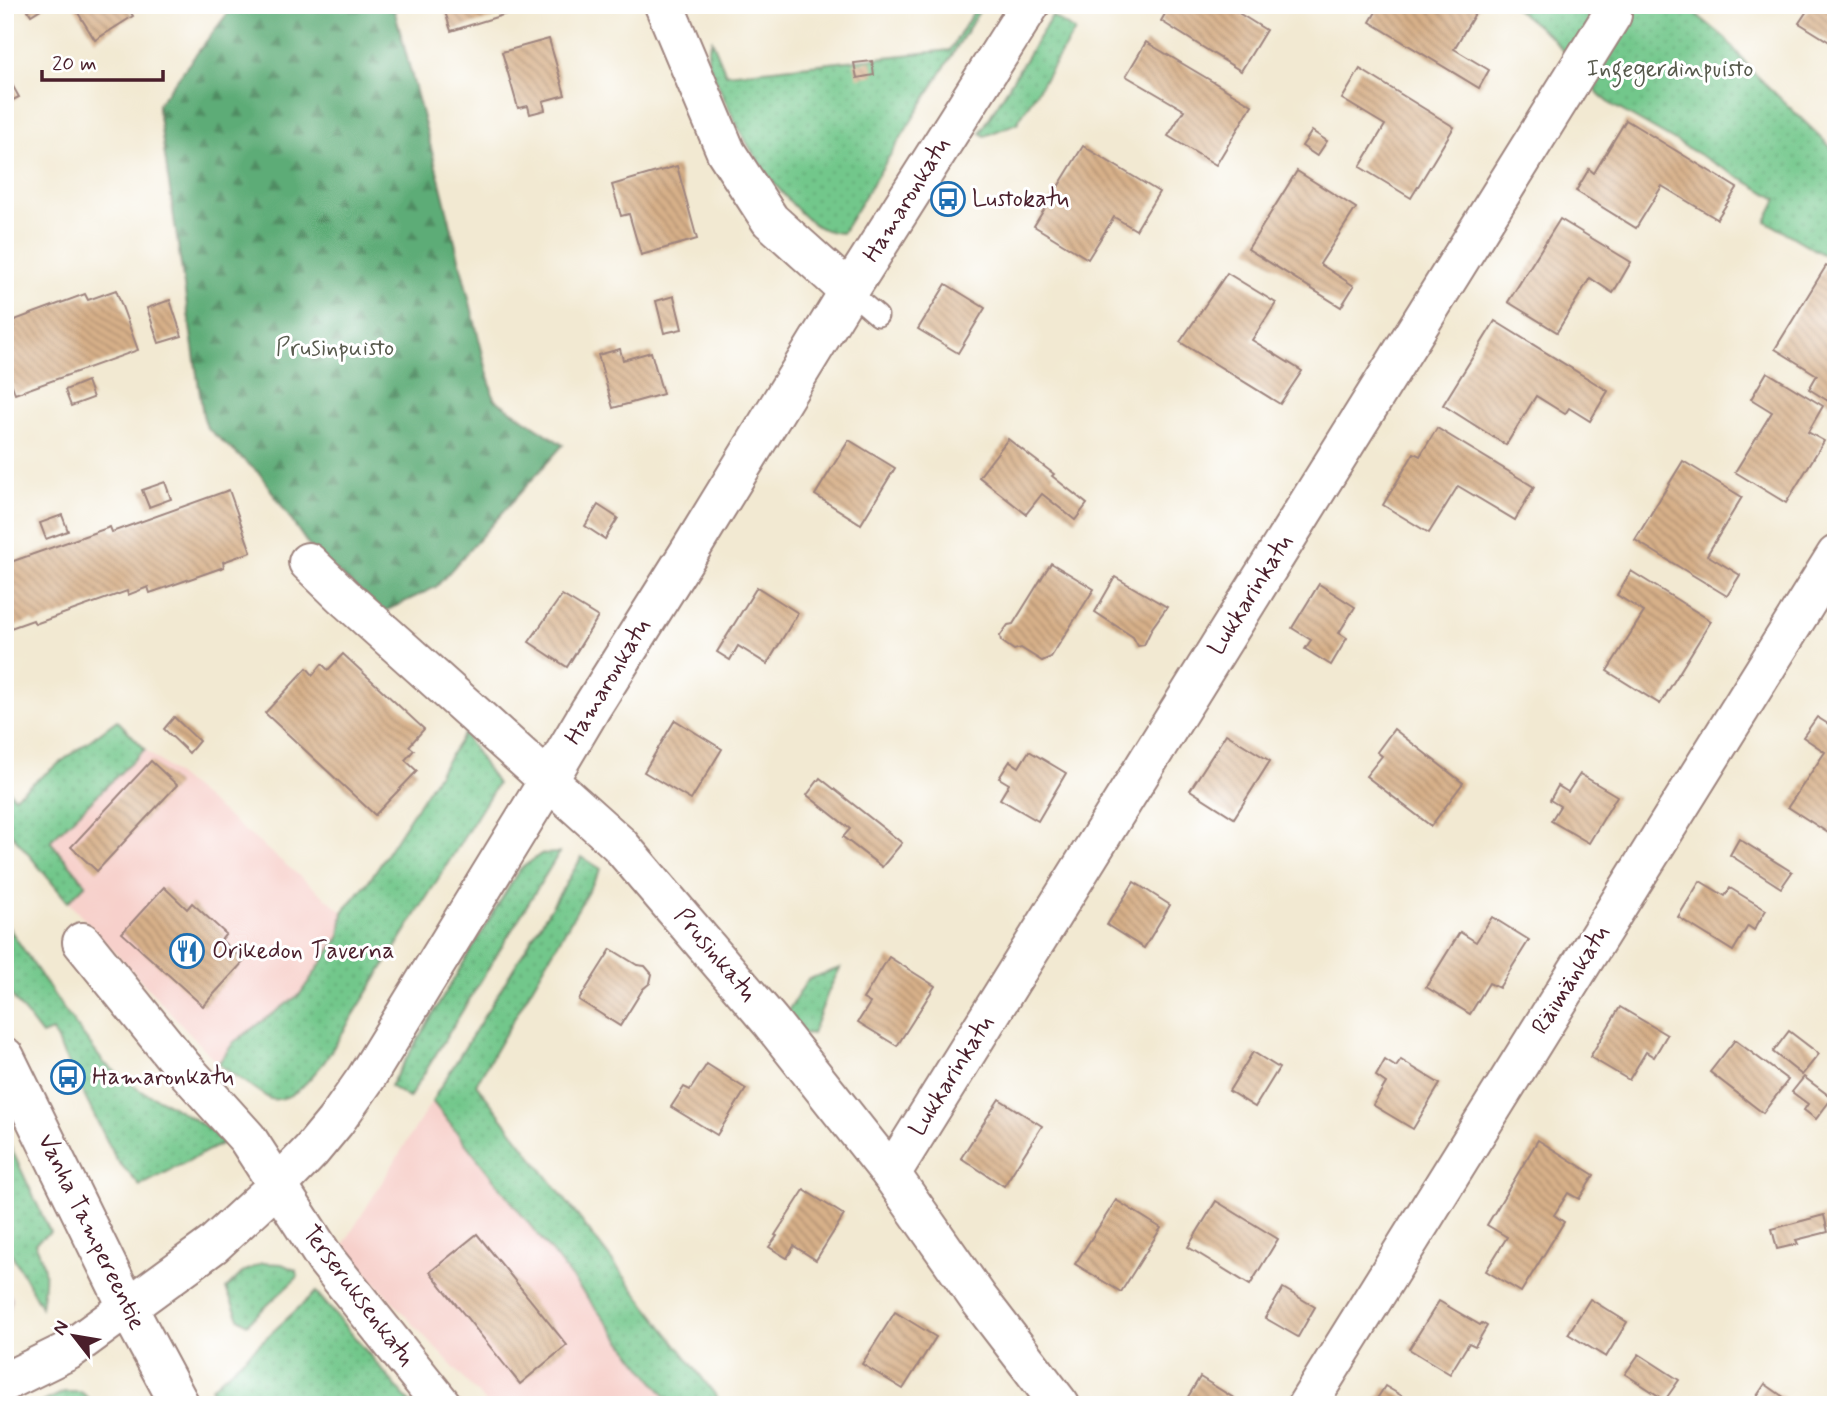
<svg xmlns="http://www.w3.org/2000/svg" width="1841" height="1410" font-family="Mynerve,sans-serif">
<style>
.built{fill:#f7d0cb}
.industrial{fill:url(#industrial-furrows)}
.grass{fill:url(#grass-dots);stroke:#5e735b;stroke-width:2}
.forest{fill:url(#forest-firs);stroke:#546651;stroke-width:2}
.building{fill:url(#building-back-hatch)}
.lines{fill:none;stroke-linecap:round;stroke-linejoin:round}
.service-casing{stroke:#9e847e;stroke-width:23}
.minor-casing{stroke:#9e847e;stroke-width:42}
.secondary-casing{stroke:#9e847e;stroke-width:42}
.service{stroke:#fff;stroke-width:19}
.minor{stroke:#fff;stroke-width:38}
.secondary{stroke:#fff;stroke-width:38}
.labels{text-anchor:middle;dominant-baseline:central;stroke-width:6;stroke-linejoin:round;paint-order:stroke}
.park-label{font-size:24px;fill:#585a4d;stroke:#fff}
.poi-label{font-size:24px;fill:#4a1f2b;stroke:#fff;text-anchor:start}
.street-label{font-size:24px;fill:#4a1f2b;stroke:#fff}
</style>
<defs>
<pattern id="industrial-furrows" width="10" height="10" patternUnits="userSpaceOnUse" patternTransform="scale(1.75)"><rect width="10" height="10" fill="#d2bec2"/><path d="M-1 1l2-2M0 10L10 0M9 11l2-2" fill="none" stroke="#b6a3a7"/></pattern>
<pattern id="grass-dots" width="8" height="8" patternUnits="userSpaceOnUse" patternTransform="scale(1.75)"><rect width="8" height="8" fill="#72c78b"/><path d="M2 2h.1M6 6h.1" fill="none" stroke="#64aa78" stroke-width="1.8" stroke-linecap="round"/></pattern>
<pattern id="forest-firs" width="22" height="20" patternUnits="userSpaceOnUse" patternTransform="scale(1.75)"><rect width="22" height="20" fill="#5dac77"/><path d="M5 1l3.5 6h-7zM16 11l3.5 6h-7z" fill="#4f8b62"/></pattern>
<pattern id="building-back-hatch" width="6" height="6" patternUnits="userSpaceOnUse" patternTransform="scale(1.75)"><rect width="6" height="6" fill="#d7b089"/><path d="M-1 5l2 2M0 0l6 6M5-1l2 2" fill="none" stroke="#b08f70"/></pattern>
</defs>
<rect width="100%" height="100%" fill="#fff"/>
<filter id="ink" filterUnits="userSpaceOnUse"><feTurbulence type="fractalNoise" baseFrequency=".0143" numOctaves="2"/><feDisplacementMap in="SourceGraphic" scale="14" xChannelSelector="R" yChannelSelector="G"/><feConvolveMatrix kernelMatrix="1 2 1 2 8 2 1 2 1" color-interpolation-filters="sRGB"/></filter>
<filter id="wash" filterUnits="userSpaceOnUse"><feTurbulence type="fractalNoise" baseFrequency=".00686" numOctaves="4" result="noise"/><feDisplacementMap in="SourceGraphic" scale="28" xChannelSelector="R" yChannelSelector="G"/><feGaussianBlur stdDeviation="1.57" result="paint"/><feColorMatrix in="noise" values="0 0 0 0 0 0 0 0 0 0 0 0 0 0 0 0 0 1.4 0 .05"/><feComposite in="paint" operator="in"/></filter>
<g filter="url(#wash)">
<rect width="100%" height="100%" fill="#f2e9d2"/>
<g class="built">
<path d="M145,749L343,912L340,936L300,994L234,1042L218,1064L68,902L85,884L50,841Z"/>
<path d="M432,1101L668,1399L672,1405H488L342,1247Z"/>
</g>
<path class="industrial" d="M5,1284L13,1298L8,1324L5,1325Z"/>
<g class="grass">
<path d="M978,5H983L842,233C815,232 802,215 785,196C748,154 730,113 708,61V50L712,40L726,74L950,50Z"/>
<path d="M1511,5H1685L1725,38L1753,72L1836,152V262L1766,221L1777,199L1612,105L1600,95L1551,37Z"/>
<path d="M1052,16L1075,31L1017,123L985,136L980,133Z"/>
<path d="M117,720L145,749L50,841L86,884L68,902L5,826V784L14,797Z"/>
<path d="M464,734L497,784L325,1061C311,1077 294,1103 270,1099L218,1064L234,1042L300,994L340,936L343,912L371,878Z"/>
<path d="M559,853L409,1098L390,1086L519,870L541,854Z"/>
<path d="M582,857L601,869L476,1084L723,1405H672L432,1101Z"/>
<path d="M5,922L62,1007L104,1063L141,1091L167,1103L208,1128L223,1143L140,1186L116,1159L52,1031L42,1035L5,987Z"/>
<path d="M840,968L829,990L812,1034L801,1033L786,1014L808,979Z"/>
<path d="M5,1135L50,1232L35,1243C48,1271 45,1277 41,1307L5,1242Z"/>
<path d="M262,1263L282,1264L297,1271L298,1277L247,1324L239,1318L226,1289L243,1272Z"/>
<path d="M316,1292L412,1405H220L211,1388Z"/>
<path d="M64,1392H81L98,1405H37Z"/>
</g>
<path class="forest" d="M234,5H393L439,178L494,399L563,445L436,587L383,612L309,546L260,474L207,428L203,415L158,109V104Z"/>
<g id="blocks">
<g class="building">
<path d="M25,5H47L31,15Z"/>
<path d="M73,5H126L133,16L95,40Z"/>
<path d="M443,5H515L516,11L451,31Z"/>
<path d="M1170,5H1234L1232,9L1266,30L1241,71L1161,21Z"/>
<path d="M1380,5H1480L1454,49L1489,70L1479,88L1370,22Z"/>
<path d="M1811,5H1836V46L1799,23Z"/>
<path d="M549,39L565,95L543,101L545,110L530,114L528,106L518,108L502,52Z"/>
<path d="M1146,42L1252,105L1216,165L1168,136L1184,110L1126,76Z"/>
<path d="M872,61L874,75L857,78L854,63Z"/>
<path d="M1360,69L1454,127L1411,198L1360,167L1385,125L1342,99Z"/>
<path d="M5,72L19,97L5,104Z"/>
<path d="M1626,120L1737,188L1717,219L1662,186L1636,228L1576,191L1589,169L1594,173Z"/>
<path d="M1312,131L1327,141L1317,156L1302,146Z"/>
<path d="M1083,146L1159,192L1136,230L1114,217L1088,259L1034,226Z"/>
<path d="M677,166L697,239L641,255L629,214L621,216L612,185Z"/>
<path d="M1297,171L1356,208L1320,264L1354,286L1341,307L1248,249Z"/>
<path d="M1560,219L1631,262L1613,293L1590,278L1557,332L1508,302Z"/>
<path d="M1826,266L1836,272V406L1809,389L1817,375L1775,349Z"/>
<path d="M1227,273L1276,303L1252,340L1302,371L1280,404L1180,342Z"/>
<path d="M946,284L985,308L958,353L918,329Z"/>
<path d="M116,290L138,350L15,394L11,382L5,384V330L14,326L12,321L85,294L88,300Z"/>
<path d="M674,296L682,329L664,333L656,301Z"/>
<path d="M170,300L182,336L159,343L147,308Z"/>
<path d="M1495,321L1608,391L1590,421L1569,408L1565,414L1536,396L1506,445L1443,405Z"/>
<path d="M620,349L623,360L651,352L663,394L613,408L598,355Z"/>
<path d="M1767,372L1823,406L1808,432L1824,441L1786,503L1735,472L1772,412L1751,399Z"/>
<path d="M87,381L93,398L71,406L65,390Z"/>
<path d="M1437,428L1534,487L1515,520L1458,486L1429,533L1383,505L1414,453L1420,456Z"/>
<path d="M1008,439L1054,474L1052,476L1087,504L1075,520L1042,494L1026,514L979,477Z"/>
<path d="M849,440L895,468L861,524L815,495Z"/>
<path d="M1683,461L1742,497L1707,555L1740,575L1727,596L1635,540Z"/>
<path d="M165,482L171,499L149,507L142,490Z"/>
<path d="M229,490L251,552L223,562L224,567L150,593L148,587L128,595L127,591L35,624L33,620L5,630V564L110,527L112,532Z"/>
<path d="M598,505L618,518L605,539L585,526Z"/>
<path d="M62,515L68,531L46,539L40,523Z"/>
<path d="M1051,563L1094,589L1051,657L1042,661L1021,648L1014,650L1001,641L1000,636L1008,625L1013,624Z"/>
<path d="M1631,571L1711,621L1660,704L1607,671L1644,612L1617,595Z"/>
<path d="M1115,577L1167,607L1152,628L1144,645L1138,646L1133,637L1095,612Z"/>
<path d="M1319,584L1355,607L1339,633L1347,638L1331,665L1305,649L1311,640L1292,628Z"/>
<path d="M757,587L798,613L767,664L738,646L730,660L717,652Z"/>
<path d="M562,595L598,617L567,667L529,642Z"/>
<path d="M343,654L424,729L409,746L414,750L405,760L417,771L375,815L265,713L307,668L313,675L322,664L328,670Z"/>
<path d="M1836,684V702L1828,697Z"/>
<path d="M174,717L199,741L189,753L164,729Z"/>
<path d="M1817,717L1836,729V838L1788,807L1825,752L1803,737Z"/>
<path d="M675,720L722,749L691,800L644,772Z"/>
<path d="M1394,729L1463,783L1431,826L1366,776L1382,756L1377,752Z"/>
<path d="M1226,734L1270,761L1234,818L1190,790Z"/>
<path d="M1029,751L1066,773L1038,821L1000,799L1009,784L999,778L1010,761L1019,767Z"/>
<path d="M151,761L177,785L97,871L71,847Z"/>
<path d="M1580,774L1617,796L1589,843L1551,821L1560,806L1550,800L1558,786L1568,792Z"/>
<path d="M820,778L902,843L882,867L843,837L850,829L807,795Z"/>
<path d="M1739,839L1792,872L1781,888L1730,855Z"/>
<path d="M1700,881L1725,896L1730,888L1766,910L1754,930L1748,926L1733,951L1678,917Z"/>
<path d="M1134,882L1170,905L1144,948L1107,925Z"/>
<path d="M164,887L187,909L192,903L226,934L221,940L244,961L203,1006L122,933Z"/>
<path d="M1492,917L1529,940L1499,988L1489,983L1470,1014L1426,987L1460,932L1476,942Z"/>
<path d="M611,949L637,965L645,966L652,974L650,983L643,989L620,1026L579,1000Z"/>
<path d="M889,957L935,986L897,1046L858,1022L870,1003L863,999Z"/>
<path d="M1620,1007L1667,1035L1654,1057L1646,1052L1629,1080L1590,1057Z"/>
<path d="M1789,1031L1819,1054L1802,1075L1773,1052Z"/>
<path d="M1735,1040L1788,1080L1763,1113L1710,1072Z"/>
<path d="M1253,1052L1279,1068L1255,1107L1229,1091Z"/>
<path d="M1385,1060L1396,1067L1401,1060L1440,1084L1413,1129L1373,1105L1386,1083L1376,1076Z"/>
<path d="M707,1064L746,1089L717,1135L671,1107L684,1087L690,1090Z"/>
<path d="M1804,1077L1832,1098L1816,1119L1804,1110L1808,1104L1792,1092Z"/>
<path d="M999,1099L1042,1126L1004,1186L961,1158Z"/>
<path d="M1538,1140L1594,1175L1579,1199L1568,1193L1554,1215L1564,1222L1521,1292L1486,1271L1507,1237L1487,1225Z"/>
<path d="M804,1190L844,1215L816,1260L794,1246L787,1258L769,1247L777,1236L775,1235Z"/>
<path d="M1116,1200L1161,1228L1121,1292L1075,1264Z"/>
<path d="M1216,1201L1278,1239L1250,1285L1188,1247Z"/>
<path d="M1824,1215L1828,1232L1796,1240L1798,1244L1777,1249L1772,1229Z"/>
<path d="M477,1234L567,1345L520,1384L430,1272Z"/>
<path d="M1283,1288L1315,1307L1298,1337L1265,1318Z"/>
<path d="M1590,1299L1627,1322L1606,1357L1568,1334Z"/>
<path d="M1439,1301L1480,1325L1482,1323L1487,1326L1475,1346L1469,1343L1450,1374L1409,1349Z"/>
<path d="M895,1312L936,1337L903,1389L862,1364Z"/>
<path d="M1639,1354L1679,1380L1665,1400L1625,1374Z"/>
<path d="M1200,1377L1240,1402L1239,1405H1183Z"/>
<path d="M1765,1384L1795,1405H1751Z"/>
<path d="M1385,1386L1417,1405H1373Z"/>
</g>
</g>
</g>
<g filter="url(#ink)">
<use href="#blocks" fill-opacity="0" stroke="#9e847e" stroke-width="2"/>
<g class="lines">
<g class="service-casing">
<path id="service" d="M849,291L878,316"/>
</g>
<g class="minor-casing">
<g id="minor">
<path d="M664,5L726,152L770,220L849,291"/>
<path d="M308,562L343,596L619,844L770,1021L891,1174L978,1298L1060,1405"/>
<path d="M82,942L182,1066L247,1138L326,1260L442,1405"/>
<path d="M891,1174L1612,15"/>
<path d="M5,1382L68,1351L213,1245L278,1185L311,1151L335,1122L366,1078L548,781L590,710L691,549L849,291L1030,5"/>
<path d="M1307,1405L1836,555"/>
</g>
</g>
<g class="secondary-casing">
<path id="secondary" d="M5,1057L128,1308L180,1405"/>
</g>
<use href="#service" class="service"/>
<use href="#minor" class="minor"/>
<use href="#secondary" class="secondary"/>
</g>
</g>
<defs>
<g id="bus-ring" transform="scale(1.75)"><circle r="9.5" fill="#fff" stroke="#1f6fb2" stroke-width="1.5"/><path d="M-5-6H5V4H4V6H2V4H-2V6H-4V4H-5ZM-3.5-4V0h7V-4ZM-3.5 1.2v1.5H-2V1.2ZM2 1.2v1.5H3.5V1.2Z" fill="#1f6fb2"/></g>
<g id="restaurant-ring" transform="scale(1.75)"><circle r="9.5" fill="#fff" stroke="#1f6fb2" stroke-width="1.5"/><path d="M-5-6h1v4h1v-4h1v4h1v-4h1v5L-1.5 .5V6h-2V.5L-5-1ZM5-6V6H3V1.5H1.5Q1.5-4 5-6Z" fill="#1f6fb2"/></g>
</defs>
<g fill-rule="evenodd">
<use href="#bus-ring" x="948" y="199"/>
<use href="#restaurant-ring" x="187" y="951"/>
<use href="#bus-ring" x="68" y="1077"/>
</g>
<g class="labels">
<g class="park-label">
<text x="1670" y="69">Ingegerdinpuisto</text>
<text x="335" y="348">Prusinpuisto</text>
</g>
<g class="poi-label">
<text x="972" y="199">Lustokatu</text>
<text x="212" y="951">Orikedon Taverna</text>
<text x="92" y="1077">Hamaronkatu</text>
</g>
<g class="street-label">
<text transform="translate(907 200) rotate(-58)">Hamaronkatu</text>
<text transform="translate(1251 595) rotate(-58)">Lukkarinkatu</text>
<text transform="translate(608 682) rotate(-59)">Hamaronkatu</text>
<text transform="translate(715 955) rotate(50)">Prusinkatu</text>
<text transform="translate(1571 980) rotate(-58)">Räimänkatu</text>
<text transform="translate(952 1076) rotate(-58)">Lukkarinkatu</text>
<text transform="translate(91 1232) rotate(64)">Vanha Tampereentie</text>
<text transform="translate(358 1296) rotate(53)">Terseruksenkatu</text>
</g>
</g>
<rect width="1841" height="1410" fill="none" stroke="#fff" stroke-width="28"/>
<g transform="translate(74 1336) rotate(301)" stroke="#ffffff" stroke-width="5" paint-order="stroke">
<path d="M0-5L12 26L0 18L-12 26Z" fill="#4a1f2b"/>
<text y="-10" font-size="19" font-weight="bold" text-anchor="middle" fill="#4a1f2b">N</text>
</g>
<path d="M42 70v10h121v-10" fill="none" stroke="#4a1f2b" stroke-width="3.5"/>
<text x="52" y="70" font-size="21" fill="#4a1f2b" stroke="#ffffff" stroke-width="5" paint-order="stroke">20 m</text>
</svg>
